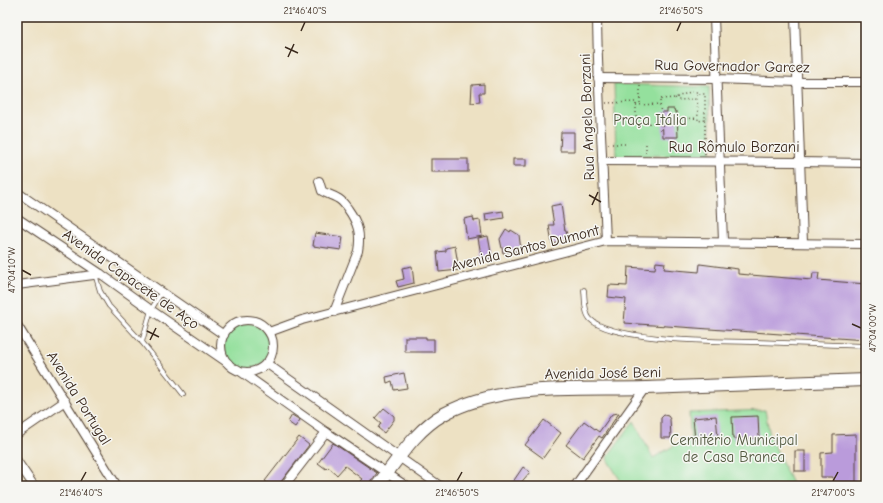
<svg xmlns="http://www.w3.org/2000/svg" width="883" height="503" font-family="'Comic Neue',sans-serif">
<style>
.green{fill:#94e09d;stroke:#68855e}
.building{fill:#ba9bdb}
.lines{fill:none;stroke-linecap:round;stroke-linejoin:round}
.service-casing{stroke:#564537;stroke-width:5.5}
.minor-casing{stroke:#564537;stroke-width:10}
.secondary-casing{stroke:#564537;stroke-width:14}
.path{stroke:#564537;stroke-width:1.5;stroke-dasharray:1 3;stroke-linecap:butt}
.service{stroke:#fff;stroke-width:4}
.minor{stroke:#fff;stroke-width:8}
.secondary{stroke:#fff;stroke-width:12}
.ticks{fill:none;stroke:#3b2a1e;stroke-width:1.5}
.labels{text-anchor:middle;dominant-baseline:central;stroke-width:3;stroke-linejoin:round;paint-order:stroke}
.street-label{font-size:15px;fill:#3b2a1e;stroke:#f6f6f2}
.park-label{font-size:15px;fill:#51583e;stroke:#f6f6f2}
.neatline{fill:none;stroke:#3b2a1e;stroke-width:1.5}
.ticks-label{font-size:10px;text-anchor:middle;fill:#3b2a1e}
</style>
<rect width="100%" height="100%" fill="#f6f6f2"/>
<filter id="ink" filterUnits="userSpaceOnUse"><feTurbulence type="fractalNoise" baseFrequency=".025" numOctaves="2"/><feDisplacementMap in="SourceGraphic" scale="8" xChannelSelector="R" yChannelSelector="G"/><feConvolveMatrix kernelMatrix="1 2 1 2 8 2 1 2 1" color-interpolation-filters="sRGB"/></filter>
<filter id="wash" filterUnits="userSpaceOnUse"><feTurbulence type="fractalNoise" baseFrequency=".012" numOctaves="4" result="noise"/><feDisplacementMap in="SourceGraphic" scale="16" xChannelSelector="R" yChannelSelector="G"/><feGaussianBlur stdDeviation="0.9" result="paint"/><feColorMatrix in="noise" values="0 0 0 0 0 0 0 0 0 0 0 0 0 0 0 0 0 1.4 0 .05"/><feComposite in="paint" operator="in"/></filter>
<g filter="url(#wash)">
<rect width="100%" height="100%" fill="#ede1c3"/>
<g class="green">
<path d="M614,84L709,87L711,155L616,156Z"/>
<circle cx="247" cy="346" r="23"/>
<path d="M765,410L770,436L793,486H624L608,461L607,457L634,421L653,458L680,442L691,441L689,413Z"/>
</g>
<g id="blocks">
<g class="building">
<path d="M484,84V93H479L480,102L471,103L472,85Z"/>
<path d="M667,109H674L675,112H677L678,137H663L662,112H667Z"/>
<path d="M561,132H574V151H560Z"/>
<rect x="431" y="159" width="37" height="13"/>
<rect x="513" y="159" width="13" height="7"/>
<path d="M561,204L565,231H566L568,241L552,244L549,225H554L551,206Z"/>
<path d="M503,211L504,218L486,221L485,214Z"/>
<path d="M473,217L474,221L480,220L482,236L467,239L464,219Z"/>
<path d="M506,229L510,232L511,230L519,235L521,250L503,253L500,239Z"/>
<path d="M315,233L343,237L341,250L313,246Z"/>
<path d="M488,236L492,258L482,260L478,238Z"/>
<path d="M455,246L459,270L439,272L437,252L446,251V248Z"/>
<path d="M656,262L665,263L664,269L699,272L700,264L738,269V274L812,280L813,273H819L818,280L866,284V340L624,323L626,299L608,297L609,285L627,286L628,267L655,269Z"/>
<path d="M412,266L414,283L398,287L396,281L404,279L402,268Z"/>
<path d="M405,337H426V339H434V352H405Z"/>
<path d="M404,373L407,388L394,390L392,381L387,383L386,377Z"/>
<path d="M384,408L394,416V420L384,433L378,428L381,423L375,418Z"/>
<path d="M619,413L602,438L599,436L583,458L566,445L584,421L599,432L612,414Z"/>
<path d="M292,415L300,420L295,427L288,422Z"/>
<path d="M664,415L668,416L670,419L671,438H661V418Z"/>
<path d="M716,416L718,438L695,440L693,418Z"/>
<path d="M758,416L759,438L733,439L732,417Z"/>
<path d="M544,420L561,433L543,458L525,445Z"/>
<path d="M856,434V482H833V477H821V453L833,452V435Z"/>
<path d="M299,437L309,445L280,483L279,486H272L265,481Z"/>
<path d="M333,443L377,473L371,481L370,486H366L360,481L362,479L345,466L337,475L328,467L326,469L318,463Z"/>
<rect x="795" y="451" width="10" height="20"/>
<path d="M523,467L530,472L518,486H510Z"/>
</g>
</g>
</g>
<g filter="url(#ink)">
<use href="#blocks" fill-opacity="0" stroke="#564537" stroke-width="1"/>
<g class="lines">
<g class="service-casing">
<g id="service">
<path d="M95,274L100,291L109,306L142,342L183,394"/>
<path d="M584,290C585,299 584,312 590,319C612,342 723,341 757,342C793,343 830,345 866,346"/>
<path d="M142,342L151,310L161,293"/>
</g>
</g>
<g class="minor-casing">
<g id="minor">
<path d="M597,17C598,92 603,166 606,241"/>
<path d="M714,17L723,241"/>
<path d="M795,17L803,243"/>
<path d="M598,78L717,79L797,82H866"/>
<path d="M602,161L799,162L866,163"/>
<path d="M319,181L322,191C327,194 332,195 337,198C342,200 345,205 348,209C358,223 361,234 358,251L334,312"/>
<path d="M17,192L224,335"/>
<path d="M17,218L101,274L151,310L228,363"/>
<path d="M17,285L101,274"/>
<circle cx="247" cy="346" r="26"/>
<path d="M17,325L117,486"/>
<path d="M269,332L302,320L606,241L866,244"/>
<path d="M266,363L440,486"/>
<path d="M237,369L326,432L406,486"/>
<path d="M17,434L65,401"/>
<path d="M17,461L34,486"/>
<path d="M284,486L326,432"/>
<path d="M575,486L645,388"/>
</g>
</g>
<g class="secondary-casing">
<path id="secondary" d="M377,486C397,461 415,430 444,414C503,382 581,390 646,388C719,386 793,382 866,380"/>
</g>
<g class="path">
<path d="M640,86V105"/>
<path d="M675,98L678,100L697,99"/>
<path d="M606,103L636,102V121"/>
<path d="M636,105L660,104"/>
<path d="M678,119L698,118"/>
<path d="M649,123H660"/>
<path d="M661,130L660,99L675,98L690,92H697L698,121L705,120V94H697"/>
<path d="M608,144H628"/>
<path d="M646,144V155"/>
<path d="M705,154V120"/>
</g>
<use href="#service" class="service"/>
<use href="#minor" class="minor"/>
<use href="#secondary" class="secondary"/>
</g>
</g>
<path class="ticks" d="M301,31L305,22M677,31L681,22M285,47L298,53M288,57L294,44M589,195L601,202M592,205L598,192M22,270L31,275M852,324L861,328M147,331L159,337M150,340L156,328M81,481L86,472M457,481L462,472M833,481L838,472"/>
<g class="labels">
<g class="street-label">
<text transform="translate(732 66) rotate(1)">Rua Governador Garcez</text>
<text transform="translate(587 117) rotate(-92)">Rua Angelo Borzani</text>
<text x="734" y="147">Rua Rômulo Borzani</text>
<text transform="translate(525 248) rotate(-14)">Avenida Santos Dumont</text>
<text transform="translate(131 279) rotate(35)">Avenida Capacete de Aço</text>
<text transform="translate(603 373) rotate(-1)">Avenida José Beni</text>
<text transform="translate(79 398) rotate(58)">Avenida Portugal</text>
</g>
<g class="park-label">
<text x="650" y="120">Praça Itália</text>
<text x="734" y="440">Cemitério Municipal<tspan x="734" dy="17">de Casa Branca</tspan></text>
</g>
</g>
<rect width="883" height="503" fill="none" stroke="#f6f6f2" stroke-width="44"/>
<rect x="22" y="22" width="839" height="459" class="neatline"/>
<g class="ticks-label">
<text x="305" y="14">21°46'40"S</text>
<text x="681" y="14">21°46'50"S</text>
<text transform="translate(11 270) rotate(-90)" y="4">47°04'10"W</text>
<text transform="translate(872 328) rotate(-90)" y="4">47°04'00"W</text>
<text x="81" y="496">21°46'40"S</text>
<text x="457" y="496">21°46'50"S</text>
<text x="833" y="496">21°47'00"S</text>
</g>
</svg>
